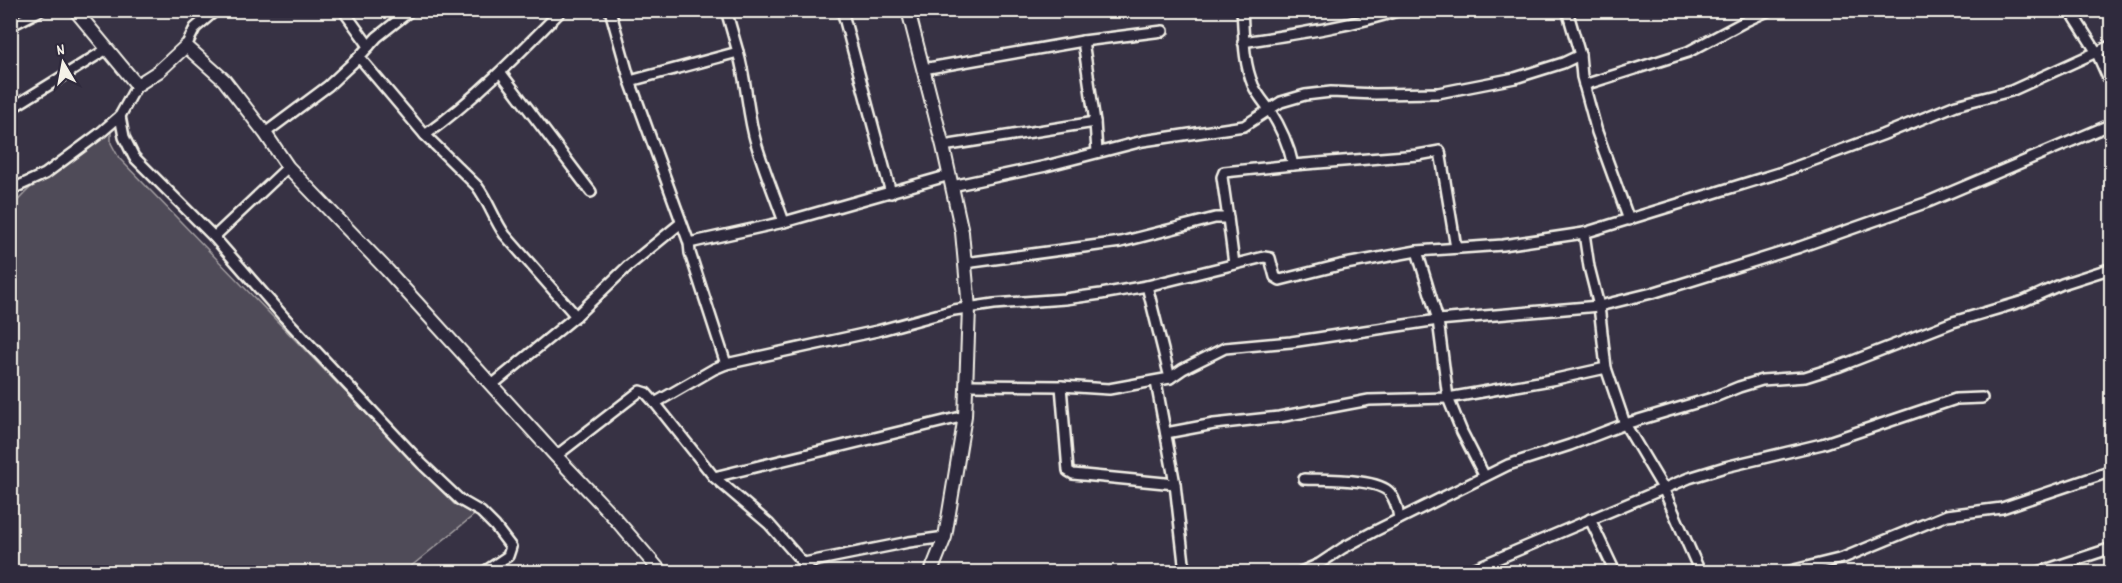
<svg xmlns="http://www.w3.org/2000/svg" width="2122" height="583" font-family="Dekko,sans-serif">
<style>
.green{fill:#504b59;stroke:#a29ea0;stroke-width:1.5}
.lines{fill:none;stroke-linecap:round;stroke-linejoin:round}
.street-casing{stroke:#f4f1e8;stroke-width:14}
.secondary-casing{stroke:#f4f1e8;stroke-width:16}
.street{stroke:#2f2a3d;stroke-width:9}
.secondary{stroke:#2f2a3d;stroke-width:12}
</style>
<rect width="100%" height="100%" fill="#373244"/>
<filter id="ink" filterUnits="userSpaceOnUse"><feTurbulence type="fractalNoise" baseFrequency=".0167" numOctaves="2"/><feDisplacementMap in="SourceGraphic" scale="12" xChannelSelector="R" yChannelSelector="G"/><feConvolveMatrix kernelMatrix="1 2 1 2 8 2 1 2 1" color-interpolation-filters="sRGB"/></filter>
<g filter="url(#ink)">
<path class="green" d="M111,126V143L119,158L454,504L474,515L404,572H11L10,210C36,176 77,152 111,126Z"/>
<g class="lines">
<g class="street-casing">
<g id="street">
<path d="M343,10L369,46"/>
<path d="M610,10L630,81L689,243L690,253L726,364"/>
<path d="M842,10L891,193"/>
<path d="M1242,10C1244,36 1243,61 1253,85C1257,94 1263,101 1269,109C1280,126 1289,146 1293,165L1418,155L1440,151L1456,248"/>
<path d="M1567,10L1580,55L1582,77L1597,132L1629,220"/>
<path d="M2070,10L2096,51L2112,87"/>
<path d="M10,26L41,10"/>
<path d="M1083,41L1163,31"/>
<path d="M1243,42C1295,34 1349,27 1400,10"/>
<path d="M186,46L195,28L216,10"/>
<path d="M738,52C747,82 747,113 756,143C764,170 775,196 784,222"/>
<path d="M359,57L425,135C475,99 518,55 562,10"/>
<path d="M923,69L1083,41L1095,122L943,146"/>
<path d="M501,73L591,192"/>
<path d="M630,81L738,52L726,10"/>
<path d="M1584,85L1688,52L1746,21L1770,10"/>
<path d="M10,109L107,49"/>
<path d="M120,116L124,137L134,157L214,237L284,317L422,464L460,500L481,512L495,526L511,547L508,556L484,572"/>
<path d="M1095,122L1097,152"/>
<path d="M265,133L328,86L359,57L377,37L411,10"/>
<path d="M425,135L477,186C489,202 494,220 505,235L576,316"/>
<path d="M952,186L1046,166L1143,141L1244,126L1281,102L1305,95L1331,92L1375,94L1438,93L1515,78L1563,63L1580,55"/>
<path d="M10,190L45,174L99,134L120,116L137,85"/>
<path d="M10,215V221"/>
<path d="M1228,218L1234,264"/>
<path d="M1584,233L1589,267L1599,306L1606,368L1625,424L1663,488L1700,572"/>
<path d="M214,237L288,167"/>
<path d="M689,243L784,222L950,175"/>
<path d="M1417,251L1438,320L1448,398L1462,432L1484,475"/>
<path d="M965,263L1121,242L1215,218H1228L1222,177L1224,172L1293,165"/>
<path d="M1170,378L1183,369L1225,348L1291,342L1438,320L1599,306L1652,293L1800,247L1928,202L2112,124"/>
<path d="M1156,382L1175,484L1185,572"/>
<path d="M492,385L576,316L627,267L681,223"/>
<path d="M968,385L1061,386L1109,389L1170,378L1147,286"/>
<path d="M1061,386L1068,471L1073,474L1175,484"/>
<path d="M655,403L714,477L965,416"/>
<path d="M1166,433L1214,424L1279,417L1369,400L1448,398L1556,379L1606,368"/>
<path d="M556,456L640,391L646,393L655,403L714,369L726,364L877,331L954,310L994,304L1065,299L1101,294L1147,286L1264,257L1270,258L1275,277L1280,280L1340,265L1417,251L1503,245L1584,233L1779,173L1882,135L1956,105L2011,91L2112,45"/>
<path d="M714,477L769,524L811,572"/>
<path d="M1304,479C1324,480 1378,478 1390,493C1396,501 1398,510 1399,519"/>
<path d="M1590,519L1615,572"/>
<path d="M804,563L909,542L945,537"/>
<path d="M1301,572L1319,564L1343,548L1373,532L1508,465L1570,445L1625,424L1712,398L1739,387L1762,380L1805,377L1840,366L1953,322L2024,301L2062,284L2112,268"/>
<path d="M1466,572L1689,478L1725,467L1822,444L1956,399L1982,398"/>
<path d="M1786,572L1843,558L1947,515L2002,508L2112,471"/>
<path d="M2039,572L2112,548"/>
</g>
</g>
<g class="secondary-casing">
<g id="secondary">
<path d="M75,10L137,85L159,71L186,46L224,80L265,133L288,167L387,270L556,456L612,515L661,572"/>
<path d="M908,10L943,146L962,232L969,308L965,416L945,537L931,572"/>
</g>
</g>
<use href="#street" class="street"/>
<use href="#secondary" class="secondary"/>
</g>
</g>
<rect width="2122" height="583" fill="none" stroke="#2f2a3d" stroke-width="36"/>
<rect x="18" y="18" width="2086" height="547" fill="none" stroke="#f4f1e8" stroke-width="2" filter="url(#ink)"/>
<g transform="translate(63 63) rotate(350)" stroke="#2f2a3d" stroke-width="4.5" paint-order="stroke">
<path d="M0-4.5L10 22L0 15L-10 22Z" fill="#f4f1e8"/>
<text y="-9" font-size="16" font-weight="bold" text-anchor="middle" fill="#f4f1e8">N</text>
</g>
</svg>
